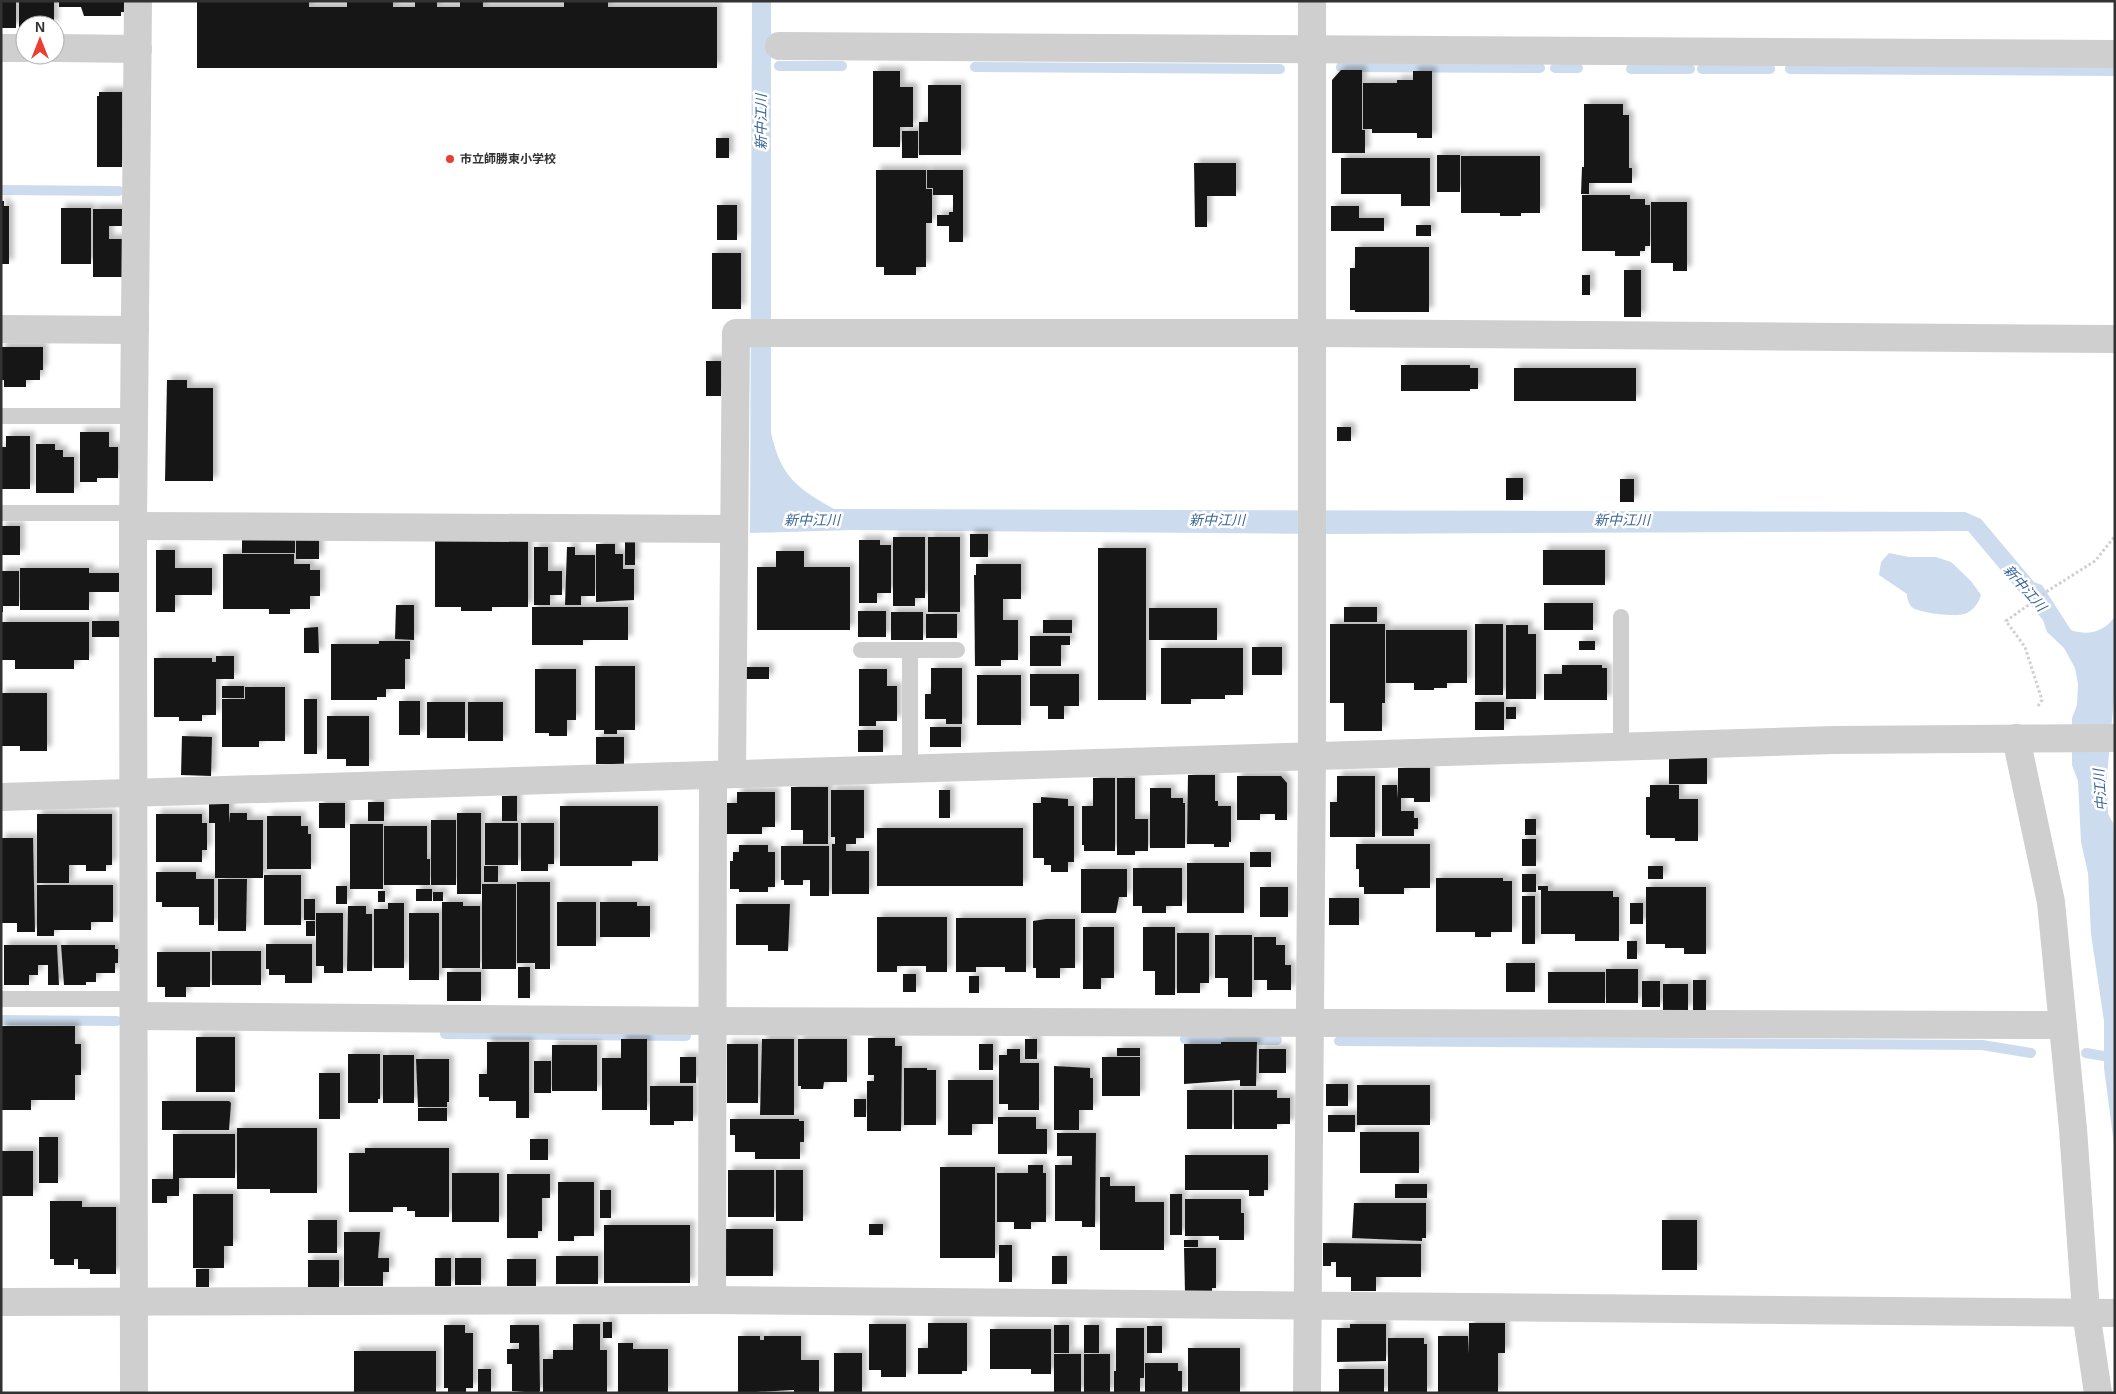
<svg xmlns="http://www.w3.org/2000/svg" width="2116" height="1394" font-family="Arial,'Noto Sans JP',sans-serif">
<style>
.water{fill:#ccdcee}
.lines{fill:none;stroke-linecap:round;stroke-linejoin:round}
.stream{stroke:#ccdcee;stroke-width:10}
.building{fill:#191919;filter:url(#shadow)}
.path{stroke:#cfcfcf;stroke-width:3;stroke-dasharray:2.5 2.5;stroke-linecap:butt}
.lane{stroke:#cfcfcf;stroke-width:16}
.street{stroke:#cfcfcf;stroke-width:28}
.poi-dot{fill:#eb3e31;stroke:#fff;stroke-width:2}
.labels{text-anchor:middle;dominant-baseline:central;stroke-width:5;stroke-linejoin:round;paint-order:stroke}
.poi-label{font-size:12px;font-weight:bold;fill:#323232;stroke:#fff;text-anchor:start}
.water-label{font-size:14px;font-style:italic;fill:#3b6698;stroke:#fff}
</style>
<defs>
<filter id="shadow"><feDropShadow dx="4.5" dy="-4.5" stdDeviation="2.5" flood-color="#0004"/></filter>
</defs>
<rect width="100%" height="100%" fill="#fff"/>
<g class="water">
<path d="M752,1H771V433C781,477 797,488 834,509L1965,512L1981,519L2034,582L2042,585L2071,630C2088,636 2105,632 2115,616V687L2107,776L2108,814L2113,823L2115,862V1152L2104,1068V1021L2091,934L2088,873L2081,842L2078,781L2072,765V718L2077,705L2078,684L2075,668L2064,648L2047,632L2043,620L1968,531L1329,534L852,530L750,533Z"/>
<path d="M1889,553L1909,557H1936L1951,562L1971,581L1981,595C1979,603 1972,612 1964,614C1954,617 1922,613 1913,608C1909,605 1907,599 1907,594L1879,575L1881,562Z"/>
</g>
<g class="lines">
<g class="stream">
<path d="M779,66H842"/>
<path d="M975,67L1280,69"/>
<path d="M1341,67L1540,68"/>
<path d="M1555,68H1578"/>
<path d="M1631,69H1690"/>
<path d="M1702,69H1770"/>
<path d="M1790,69L2115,71"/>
<path d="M1,190L119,191"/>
<path d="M1,1020L117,1021"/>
<path d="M445,1034L686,1036"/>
<path d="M1185,1039L1277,1040"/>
<path d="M1339,1041L1982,1045L2031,1053"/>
<path d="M2086,1053L2115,1058"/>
</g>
</g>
<g class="building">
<rect x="1" y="1" width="15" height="27"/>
<path d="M19,1H54V25H25V28H19Z"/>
<path d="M59,1H125V12H121V16H84L81,7H59Z"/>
<path d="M197,1H309V7H347V1H393V7H415V1H437V7H460V1H483V7H564V1H608V7H717V68H197Z"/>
<path d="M1341,70H1362V130H1365V153H1332V80Z"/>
<path d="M873,71H900V87H913V127H900V147H873Z"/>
<path d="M1413,71H1432V138H1417V133H1372V129H1363V83H1397V80H1413Z"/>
<path d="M928,85H961V155H919V122H928Z"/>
<path d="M99,92H122V167H97V96H99Z"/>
<path d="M1584,104H1623V115H1629V168H1632V183H1589V194H1581L1582,167H1584Z"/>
<rect x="902" y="131" width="16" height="27"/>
<rect x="716" y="138" width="13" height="20"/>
<rect x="1437" y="155" width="23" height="37"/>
<path d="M1461,156H1540V213H1521V216H1500V213H1461Z"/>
<path d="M1341,158H1430V206H1401V194H1341Z"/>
<path d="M1194,163H1236V196H1207V227H1195Z"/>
<path d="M876,170H926V189H932V223H926V267H916V275H884V267H876Z"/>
<path d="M927,170H963V242H949V226H937V215H949V212H953V195H933V188H927Z"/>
<path d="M1582,195H1630V199H1645V205H1650V246H1645V251H1640V256H1615V251H1582Z"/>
<path d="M1,201H4V206H9V264H1Z"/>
<path d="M1651,202H1687V271H1673V263H1651Z"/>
<rect x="717" y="205" width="20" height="35"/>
<path d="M1331,206H1359V218H1384V231H1331Z"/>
<rect x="61" y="208" width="30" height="56"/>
<path d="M93,209H122V226H109V239H122V277H93Z"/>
<rect x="1416" y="225" width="15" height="11"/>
<path d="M1355,247H1429V312H1355V310H1350V268H1355Z"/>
<rect x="712" y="253" width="29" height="56"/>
<rect x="1624" y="270" width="17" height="47"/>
<rect x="1582" y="275" width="8" height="20"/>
<path d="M1,347H43V370H40V380H26V387H4V380H1Z"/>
<rect x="706" y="361" width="15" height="35"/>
<path d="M1401,365H1470V368H1478V389H1470V391H1401Z"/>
<rect x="1514" y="368" width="122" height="33"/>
<path d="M167,380H187V388H213V481H165Z"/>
<rect x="1337" y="427" width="14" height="14"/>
<path d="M80,432H109V447H118V478H97V482H80Z"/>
<path d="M6,436H30V489H1V447H6Z"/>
<path d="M36,444H55V450H63V457H74V493H36Z"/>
<rect x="1506" y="478" width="17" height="22"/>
<rect x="1620" y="479" width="14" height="23"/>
<rect x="1" y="526" width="19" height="29"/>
<rect x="970" y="534" width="18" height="23"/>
<path d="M893,537H925V598H915V606H893Z"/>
<rect x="928" y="537" width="32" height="75"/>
<rect x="242" y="540" width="53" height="13"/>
<rect x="296" y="540" width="23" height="19"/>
<path d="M435,540H528V607H492V611H461V607H435Z"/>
<path d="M859,540H880V545H891V593H877V603H859Z"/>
<rect x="625" y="541" width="10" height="24"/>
<path d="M596,544H615V554H623V569H634V600L596,602Z"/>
<path d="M534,547H548V571H562V595H550V605H534Z"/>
<path d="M567,547H575V555H595V596H581V605H565Z"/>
<rect x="1098" y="548" width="48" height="152"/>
<path d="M156,550H175V568H212V595H175V612H156Z"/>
<rect x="1543" y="550" width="62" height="35"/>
<path d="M776,551H804V567H850V630H757V567H776Z"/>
<path d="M223,554H294V564H310V570H320V596H310V609H290V614H269V609H223Z"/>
<path d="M976,564H1021V599H1003V620H1018V660H1001V666H975L974,575H976Z"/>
<path d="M20,568H89V573H119V592H89V610H20Z"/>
<path d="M1,571H19V606H3V612H1Z"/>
<rect x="1544" y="603" width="49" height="27"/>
<path d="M396,605H414V640L395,639Z"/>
<path d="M532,607H628V640H583V645H532Z"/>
<rect x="1344" y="607" width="33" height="15"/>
<rect x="1149" y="608" width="68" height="32"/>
<rect x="858" y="611" width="28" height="26"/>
<rect x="891" y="612" width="32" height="28"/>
<rect x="926" y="614" width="31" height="24"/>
<rect x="1043" y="620" width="29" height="13"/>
<rect x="92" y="621" width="29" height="16"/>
<path d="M1,622H89V660H74V669H15V660H1Z"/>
<path d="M1330,624H1385V703H1382V731H1344V703H1330Z"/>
<rect x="1475" y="624" width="28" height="71"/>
<path d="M1506,625H1528V634H1536V699H1506Z"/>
<path d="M318,627L319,653H304V628Z"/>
<path d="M1386,630H1467V683H1447V688H1434V690H1414V683H1386Z"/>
<path d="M1030,636H1070V645H1061V666H1030Z"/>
<path d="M379,641H410V659H405V689H386V697H377V700H331V644H379Z"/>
<rect x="1579" y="641" width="16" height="9"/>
<rect x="1252" y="647" width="30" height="28"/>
<path d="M1161,648H1243V695H1225V699H1191V704H1161Z"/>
<path d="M216,656H234V679H216V715H202V721H179V717H154V658H212V662H216Z"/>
<path d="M1562,665H1602V668H1607V700H1544V674H1562Z"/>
<path d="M595,666H635V730H617V734H604V730H595Z"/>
<rect x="745" y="667" width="24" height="12"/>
<path d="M931,668H962V724H946V719H925V694H931Z"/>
<path d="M535,669H576V720H567V736H549V733H535Z"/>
<path d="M859,669H887V686H897V721H876V726H859Z"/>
<path d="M1030,674H1079V706H1064V719H1048V706H1030Z"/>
<rect x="977" y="675" width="44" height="50"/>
<rect x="222" y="686" width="22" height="12"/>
<path d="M245,687H285V741H259V747H222V699H245Z"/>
<path d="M1,693H47V751H20V746H1Z"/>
<rect x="304" y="699" width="13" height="55"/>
<rect x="399" y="701" width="21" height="34"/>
<rect x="427" y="702" width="38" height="36"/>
<rect x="468" y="702" width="35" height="39"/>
<rect x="1475" y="702" width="29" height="28"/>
<rect x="1506" y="707" width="10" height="12"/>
<path d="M327,716H369V766H346V759H327Z"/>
<rect x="930" y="727" width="31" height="20"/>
<rect x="858" y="730" width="25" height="22"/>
<path d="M182,736L212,737L211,776L181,775Z"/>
<rect x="596" y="737" width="28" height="27"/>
<rect x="1669" y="757" width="38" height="27"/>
<path d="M1398,768H1430V802H1414V798H1401V811H1414V818H1418V829H1414V836H1382V785H1397L1398,799Z"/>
<path d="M1188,775H1215V801H1218V806H1231V842H1229V847H1214V844H1187Z"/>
<path d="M1237,776H1281L1287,783V820H1275V814H1260V820H1237Z"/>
<path d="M1337,776H1375V837H1330V802H1337Z"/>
<path d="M1093,778H1115V851H1084V845H1082V806H1093Z"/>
<path d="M1117,778H1135V819H1148V851H1135V855H1117Z"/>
<path d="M1650,785H1679V799H1698V841H1675V838H1650V835H1646V797H1650Z"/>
<path d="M791,787H828V844H803V830H791Z"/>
<path d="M1150,788H1171V798H1183V803H1185V848H1150Z"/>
<path d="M831,790H864V838H856V844H846V851H869V894H832V844H835V837H831Z"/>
<rect x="939" y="790" width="11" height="28"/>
<path d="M737,792H775V827H762V834H727V803H737Z"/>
<rect x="502" y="796" width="15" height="25"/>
<path d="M1041,797L1068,799V806H1074V862H1068V872H1051V865H1044V858H1033V803H1041Z"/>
<rect x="368" y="802" width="16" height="19"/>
<rect x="319" y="803" width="26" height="25"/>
<path d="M209,804H229V823L230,813H247V820H263V878H215V823H209Z"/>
<path d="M560,806H658V861H632V866H560Z"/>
<rect x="457" y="813" width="24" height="81"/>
<path d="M37,814H112V865H106V871H86V865H69V883H37Z"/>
<path d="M156,814H202V823H207V850H202V862H156Z"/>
<path d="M267,816H301V826H308V834H311V869H267Z"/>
<rect x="1525" y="819" width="11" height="16"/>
<rect x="431" y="820" width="25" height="65"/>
<rect x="485" y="823" width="33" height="42"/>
<path d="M521,823H554V864H548V871H521Z"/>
<rect x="350" y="824" width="33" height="65"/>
<path d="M384,826H427V859H430V885H384Z"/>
<rect x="877" y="828" width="146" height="58"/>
<path d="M1,838H33L35,932H17V923H1Z"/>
<rect x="1522" y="839" width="14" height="27"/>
<path d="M1356,844H1430V888H1404V894H1364V887H1359V869H1356Z"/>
<path d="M739,845H768V852H775V887H768V892H739V889H730V861H733V852H739Z"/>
<path d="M781,846H829V896H810V880H803V885H784V880H781Z"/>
<rect x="1250" y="852" width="21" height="15"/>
<rect x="1187" y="863" width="57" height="50"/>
<rect x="484" y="866" width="14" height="16"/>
<rect x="1648" y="866" width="15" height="13"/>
<path d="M1133,868H1182V906H1166V913H1142V906H1133Z"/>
<path d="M1081,869H1127V897H1119L1116,913H1081Z"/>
<path d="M156,872H196V879H214V925H199V907H162V902H156Z"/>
<rect x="1522" y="874" width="14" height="18"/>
<rect x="264" y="875" width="37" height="50"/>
<path d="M1436,878H1503V881H1512V932H1491V937H1475V932H1436Z"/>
<path d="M218,879H247L246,931H218Z"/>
<path d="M517,882H550V969H535V963H517Z"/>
<rect x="482" y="884" width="34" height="85"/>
<path d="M37,885H113V922H91V930H54V936H37Z"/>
<rect x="336" y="886" width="11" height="18"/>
<path d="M1538,886H1548V891H1613V897H1619V941H1575V934H1541V890H1538Z"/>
<rect x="1260" y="887" width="28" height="30"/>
<path d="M1646,887H1706V954H1684V948H1665V944H1646Z"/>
<rect x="416" y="889" width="16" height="12"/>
<rect x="378" y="891" width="7" height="11"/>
<rect x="433" y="892" width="10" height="9"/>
<rect x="1522" y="896" width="13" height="48"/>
<rect x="1329" y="898" width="30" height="27"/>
<rect x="304" y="899" width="11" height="21"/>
<path d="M442,902H463V906H480V968H442Z"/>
<rect x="557" y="902" width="39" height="44"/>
<path d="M600,902H637V906H650V937H600Z"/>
<path d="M388,903H404V968H374V909H388Z"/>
<rect x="1630" y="903" width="13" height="21"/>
<path d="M736,904H790L788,951H768V945H736Z"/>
<path d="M348,906H366V914H372V971H347Z"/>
<path d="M316,913H343V973H324V966H316Z"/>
<rect x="409" y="913" width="30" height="67"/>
<path d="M877,917H947V972H926V966H897V972H877Z"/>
<path d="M956,918H1026V972H1005V967H976V972H956Z"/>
<path d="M1046,919H1075V968H1060V978H1036V968H1033V921Z"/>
<rect x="306" y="921" width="9" height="15"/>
<path d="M1083,927H1114V978H1101V989H1083Z"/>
<path d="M1143,927H1175V995H1155V971H1143Z"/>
<path d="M1177,933H1209V983H1200V993H1177Z"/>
<path d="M1215,935H1252V997H1228V978H1215Z"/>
<path d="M1254,937H1276V945H1285V965H1291V990H1267V980H1254Z"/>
<rect x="1627" y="941" width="10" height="18"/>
<path d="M266,944H312V983H285V975H269V969H266Z"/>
<path d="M4,945H57L59,985H48V965H38V975H29V985H4Z"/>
<path d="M61,945H115V949H118V963H115V973H96V982H86V985H64Z"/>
<rect x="212" y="951" width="49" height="34"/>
<path d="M157,952H210V987H186V997H165V987H157Z"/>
<rect x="1506" y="963" width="29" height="29"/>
<rect x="518" y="967" width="12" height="31"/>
<rect x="1606" y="969" width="32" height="34"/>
<rect x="447" y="972" width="34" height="29"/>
<rect x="1548" y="972" width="57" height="31"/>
<rect x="903" y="974" width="13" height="18"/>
<rect x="969" y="976" width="10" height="17"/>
<rect x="1693" y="980" width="13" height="30"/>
<rect x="1642" y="981" width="18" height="26"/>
<rect x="1663" y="984" width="25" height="26"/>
<path d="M1,1026H75V1044H81V1075H75V1100H31V1110H1Z"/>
<rect x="196" y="1037" width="39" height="55"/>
<path d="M868,1038H895V1046H902L901,1131H867V1081H874V1075H868Z"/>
<path d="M621,1039H647V1110H602V1058H621Z"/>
<path d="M762,1039H794V1115H760Z"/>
<path d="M798,1039H847V1082H824L823,1089H801V1086H798Z"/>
<rect x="1025" y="1039" width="12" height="20"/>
<path d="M487,1042H529V1118H516V1101H489V1097H479V1074H487Z"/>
<path d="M1221,1042H1257L1256,1086H1240V1080L1184,1084V1044H1221Z"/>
<rect x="727" y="1044" width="31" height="59"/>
<rect x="979" y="1044" width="14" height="26"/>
<rect x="552" y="1045" width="45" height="46"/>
<rect x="1117" y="1048" width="23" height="8"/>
<path d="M1007,1049H1020V1063H1039V1110H1008V1104H999V1055H1007Z"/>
<rect x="1259" y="1049" width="27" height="24"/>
<path d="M348,1054H380V1099H378V1103H348Z"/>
<rect x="383" y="1055" width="31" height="48"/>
<rect x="680" y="1057" width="16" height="26"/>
<rect x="1102" y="1057" width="38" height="39"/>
<path d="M416,1059H449V1102H447V1107H418Z"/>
<rect x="534" y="1061" width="17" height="32"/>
<path d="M1054,1066L1090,1068V1078H1093V1110H1079V1130H1054Z"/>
<path d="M904,1068H927V1070H936V1125H904Z"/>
<rect x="319" y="1073" width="21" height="46"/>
<path d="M948,1080H993V1124H972V1135H948Z"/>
<rect x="1326" y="1084" width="22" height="22"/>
<rect x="1357" y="1085" width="73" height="40"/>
<path d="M650,1086H693V1121H674V1125H650Z"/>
<rect x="1187" y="1090" width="45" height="39"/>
<path d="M1234,1090H1277V1098H1290V1124H1277V1129H1234Z"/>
<rect x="854" y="1099" width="12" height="18"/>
<path d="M162,1101H229L231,1103L229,1130H162Z"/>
<rect x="418" y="1108" width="29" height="13"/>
<rect x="1328" y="1115" width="27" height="17"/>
<path d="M998,1117H1036V1129H1047V1154H998Z"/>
<path d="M730,1119H799V1121H804V1142H800V1159H755V1152H735V1135H730Z"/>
<path d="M237,1128H317V1193H270V1189H237Z"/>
<rect x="1360" y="1132" width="59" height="41"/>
<path d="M1057,1133H1096L1095,1227H1082V1221H1055V1165H1072V1156H1057Z"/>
<path d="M173,1134H235V1178H179V1196H167V1203H152V1179H173Z"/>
<rect x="39" y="1137" width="19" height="46"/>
<rect x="530" y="1139" width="18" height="21"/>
<path d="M365,1148H449V1217H415V1211H407V1207H393V1212H349V1153H365Z"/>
<rect x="1" y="1151" width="32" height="45"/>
<path d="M1185,1155H1268V1190H1264V1196H1249V1190H1185Z"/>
<path d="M1028,1165H1043V1173H1046V1222H1031V1229H1014V1222H997V1173H1028Z"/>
<rect x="940" y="1167" width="55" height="91"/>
<rect x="728" y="1170" width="46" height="47"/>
<rect x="776" y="1170" width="27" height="51"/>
<rect x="452" y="1173" width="47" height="49"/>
<path d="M507,1174H550V1198H542V1231H538V1238H507Z"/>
<path d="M1100,1177H1110V1186H1135V1202H1164V1250H1100Z"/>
<path d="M558,1182H594V1236H574V1241H558Z"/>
<rect x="1395" y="1184" width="32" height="14"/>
<rect x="600" y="1190" width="11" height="28"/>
<path d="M193,1194H233V1246H224V1268H193Z"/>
<rect x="1170" y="1194" width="12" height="41"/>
<path d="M1185,1199H1241V1213H1244V1240H1219V1236H1185Z"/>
<path d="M50,1201H82V1207H116V1274H90V1269H78V1259H74V1265H54V1259H50Z"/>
<path d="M1354,1203H1426V1238H1422V1241L1352,1238Z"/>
<rect x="308" y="1220" width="29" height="33"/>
<rect x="1662" y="1220" width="35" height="50"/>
<rect x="869" y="1224" width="14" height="11"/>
<rect x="604" y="1225" width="86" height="58"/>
<rect x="726" y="1229" width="47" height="47"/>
<path d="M344,1232H380L378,1258H389V1272H383V1286H344Z"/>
<rect x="1184" y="1240" width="14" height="7"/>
<path d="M1323,1243L1421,1244V1277H1376V1291H1351V1277H1336V1262H1331V1266H1323Z"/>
<rect x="999" y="1245" width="13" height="37"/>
<path d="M1184,1248H1216V1288H1212V1292H1185Z"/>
<rect x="556" y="1256" width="42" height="28"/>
<rect x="1052" y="1256" width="15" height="28"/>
<rect x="435" y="1258" width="16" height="28"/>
<rect x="455" y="1258" width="26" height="27"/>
<rect x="507" y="1259" width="29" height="27"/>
<rect x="308" y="1260" width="31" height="27"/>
<rect x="196" y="1269" width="13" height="18"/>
<rect x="603" y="1322" width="9" height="16"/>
<path d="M928,1323H967V1371H962V1374H918V1348H928Z"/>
<path d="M1469,1323H1505V1353H1498V1393H1438V1336H1468L1469,1354Z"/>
<path d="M573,1324H600V1350H607V1393H543V1359H553V1350H573Z"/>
<path d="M869,1324H906V1377H881V1370H869Z"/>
<path d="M1350,1324H1386V1361L1337,1362V1328H1350Z"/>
<path d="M444,1325H465V1333H473V1388H466V1392H448V1388H444Z"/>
<path d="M510,1325H539L540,1391L538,1393L512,1391V1364H507V1349H519V1343H510Z"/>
<rect x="1054" y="1325" width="15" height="28"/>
<rect x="1084" y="1325" width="15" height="28"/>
<rect x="1147" y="1326" width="15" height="27"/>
<path d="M1116,1328H1144V1378H1140V1393H1114V1371H1116Z"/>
<path d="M990,1329H1051V1374H1031V1369H990Z"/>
<path d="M738,1336H760V1340H764V1336H801V1360H819V1393H794V1390L738,1393Z"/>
<path d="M1388,1338H1424V1344H1427V1393H1388Z"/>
<path d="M618,1343H633V1349H668V1393H618Z"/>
<rect x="1188" y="1348" width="52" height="45"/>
<rect x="354" y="1351" width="82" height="42"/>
<rect x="834" y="1353" width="28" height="40"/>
<rect x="1054" y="1354" width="27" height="39"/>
<rect x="1084" y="1354" width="26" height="39"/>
<path d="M1145,1363H1178V1371H1182V1393H1145Z"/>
<rect x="478" y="1369" width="13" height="24"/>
<rect x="1339" y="1369" width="45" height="24"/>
</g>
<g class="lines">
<path class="path" d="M2038,706L2042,700L2025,647L2006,621L2049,590L2095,561L2115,536"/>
<g class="lane">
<path d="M1,416H134"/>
<path d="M1,513H134"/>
<path d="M1621,617V746"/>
<path d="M861,650H957"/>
<path d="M910,650V769"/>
<path d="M1,999H134"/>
</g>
<g class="street">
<path d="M779,46L2115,54"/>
<path d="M1,48H25"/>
<path d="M55,48L138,49"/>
<path d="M1,329L135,330"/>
<path d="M133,526L734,529"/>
<path d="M2016,738L2051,902L2073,1129L2086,1312L2098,1393"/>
<path d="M732,774L736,333H1312L2115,339"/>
<path d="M1,797L1834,740L2115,738"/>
<path d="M134,1016L713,1021L2062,1025"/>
<path d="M712,1300L713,775"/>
<path d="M1,1302L712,1300L2115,1313"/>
<path d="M134,1393L133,526L138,1"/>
<path d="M1307,1393L1312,756V1"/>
</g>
</g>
<circle class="poi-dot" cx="450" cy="159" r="5"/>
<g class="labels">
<g class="poi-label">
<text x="460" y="159">市立師勝東小学校</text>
</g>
<g class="water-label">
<text transform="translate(761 122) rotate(-90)">新中江川</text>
<text x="812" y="520">新中江川</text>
<text x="1217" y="520">新中江川</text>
<text x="1622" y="520">新中江川</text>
<text transform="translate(2025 588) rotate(49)">新中江川</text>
<text transform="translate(2100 790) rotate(-94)">中江川</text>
</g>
</g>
<rect width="2116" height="1394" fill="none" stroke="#323232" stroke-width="5"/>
<g transform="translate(40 40)"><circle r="24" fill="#ffffff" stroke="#adadad"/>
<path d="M0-4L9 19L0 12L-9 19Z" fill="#eb3e31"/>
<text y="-8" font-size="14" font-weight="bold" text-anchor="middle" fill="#323232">N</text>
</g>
</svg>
